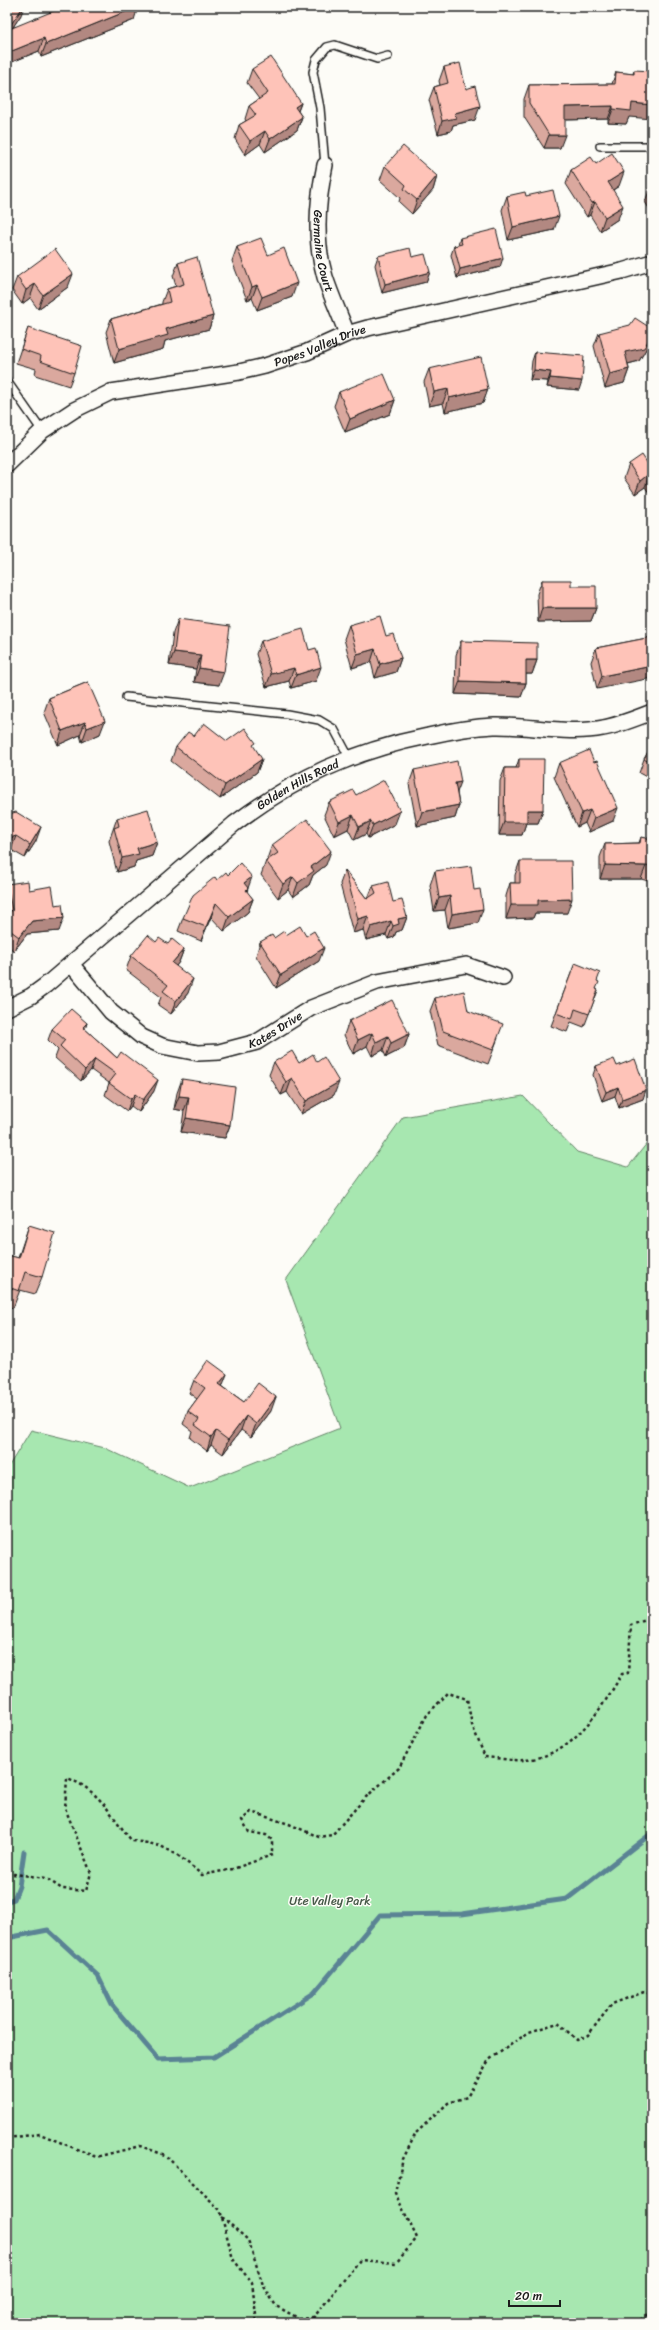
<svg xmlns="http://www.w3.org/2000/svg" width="659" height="2330" font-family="Sriracha,sans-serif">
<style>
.green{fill:#a7e7b0;stroke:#628266}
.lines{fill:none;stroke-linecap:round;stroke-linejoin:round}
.stream{stroke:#5a8394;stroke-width:5}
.lane-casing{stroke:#1c1c1c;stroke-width:10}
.street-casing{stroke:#1c1c1c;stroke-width:18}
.path{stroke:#1c1c1c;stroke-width:2.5;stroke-dasharray:3 3;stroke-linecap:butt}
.lane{stroke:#fdfcf7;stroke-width:7}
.street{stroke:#fdfcf7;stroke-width:15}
.wall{fill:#daa89e;stroke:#1c1c1c}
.shaded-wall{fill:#b28881;stroke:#1c1c1c}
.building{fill:#fec3b8;stroke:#1c1c1c}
.labels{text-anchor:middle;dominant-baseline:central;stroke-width:3;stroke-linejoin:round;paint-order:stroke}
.street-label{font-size:12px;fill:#1c1c1c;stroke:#fdfcf7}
.park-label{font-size:12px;fill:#465948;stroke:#fdfcf7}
</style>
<rect width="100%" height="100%" fill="#fdfcf7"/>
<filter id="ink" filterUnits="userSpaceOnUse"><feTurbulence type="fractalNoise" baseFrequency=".025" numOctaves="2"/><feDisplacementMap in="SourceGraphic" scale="8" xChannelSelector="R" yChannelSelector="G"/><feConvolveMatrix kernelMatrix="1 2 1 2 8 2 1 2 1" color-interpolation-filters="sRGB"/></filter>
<g filter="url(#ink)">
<path class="green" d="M523,1096L577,1152L628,1167L652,1137V2315L639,2323H7V1469L31,1430L105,1448L190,1488L340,1428L286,1280L403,1117Z"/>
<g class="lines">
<g class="stream">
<path d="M7,1901L14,1899L19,1886L24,1852"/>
<path d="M7,1938L48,1930L98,1976L112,2005L158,2059L214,2057L314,1993L380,1915L462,1914L567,1899L652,1833"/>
</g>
<g class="lane-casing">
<g id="lane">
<path d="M600,146H652"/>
<path d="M325,165L320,108L313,72L316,60L327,47L335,45L377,59L388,56"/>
<path d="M7,381L42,431"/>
<path d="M126,697L287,714L319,720L334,729L349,757"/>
</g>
</g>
<g class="street-casing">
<g id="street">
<path id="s1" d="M325,165C317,202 314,240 325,277C331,296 340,315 347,334"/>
<path id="s2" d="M7,465L42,431L74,410L111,392L239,372L265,366L307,352L347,334L368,328L622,271L652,262"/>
<path id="s3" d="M71,964L111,1012L142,1037L162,1046L198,1053L219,1052L257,1042L311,1008L377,982L466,965L503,978"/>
<path id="s4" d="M7,1008L31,996L46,985L234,824C295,778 353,751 428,736C450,731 471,727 494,726C530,725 568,735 603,728C620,725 636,718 652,712"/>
</g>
</g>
<g class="path">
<path d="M7,1875L14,1874L46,1878L62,1889L86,1891L91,1873L65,1808L67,1778C100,1790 111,1816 132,1841C167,1844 176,1853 202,1875L233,1869L272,1855V1840L266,1835L249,1832L242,1820L251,1812L289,1824L319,1837L332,1835L366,1797L399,1768L427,1715L448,1693L467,1699L472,1725L485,1757C498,1758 512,1761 525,1760C572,1756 600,1711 622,1674L628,1673L631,1625L652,1618"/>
<path d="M7,2138L40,2134L96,2157L140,2146L165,2155L220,2210L233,2259L252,2283L257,2323"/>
<path d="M222,2217L248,2240L263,2285L276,2306L298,2318L313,2317"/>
<path d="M309,2323L360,2260L396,2263L417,2238L395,2193L403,2159L416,2133L448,2103L467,2097L489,2060L529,2032L558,2023L577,2040L588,2035L612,2004L644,1992L652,1994"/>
<path d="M635,2323L652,2313"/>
</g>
<use href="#lane" class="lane"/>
<use href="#street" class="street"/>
</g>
<g class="wall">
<path d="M7,7L21,15L13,27L134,20L41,57L39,51L7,64Z"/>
<path d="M444,67L466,89L475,120L453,125L451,131L438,134L429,100L434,87L440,85L439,81Z"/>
<path d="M252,69L301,103L298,111L302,117L297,130L265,152L260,144L245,155L235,139L239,125L246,121L245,119L249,106L259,99L247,83Z"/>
<path d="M634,70L629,117L626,124L608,123V119L565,120L560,148H544L524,117V99L529,85L612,84L616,72L633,74Z"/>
<path d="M596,164L619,186L613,190L618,219L600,231L590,215L587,217L566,184L571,170Z"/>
<path d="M385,166L437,176L433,190L412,214L399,202L400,198L380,180Z"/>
<path d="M652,187V213L645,202L650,188Z"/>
<path d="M507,196H526L554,230L508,240L502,210Z"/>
<path d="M460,238L500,267L457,278L451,255L454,246L458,245Z"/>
<path d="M237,247L268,255L292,297L257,310L252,298L247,300L232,261Z"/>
<path d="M378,256L412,257L430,272L426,282L382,293L375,265Z"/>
<path d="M178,263L213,316L209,329L165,341L163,349L114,363L106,332L111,319L162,304V302L167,289L176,286L173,276Z"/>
<path d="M17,277L68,287L38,309L30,298L22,304L12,290Z"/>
<path d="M28,328L74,373L69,386L35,375L36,369L16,363Z"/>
<path d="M652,329V336L649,344L639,361L628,364L629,369L624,383L605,388L594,346L599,333Z"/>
<path d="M535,352L579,390L547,387L548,381L530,380L532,361Z"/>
<path d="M429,369L488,389L483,403L445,412L443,403L429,406L424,382Z"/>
<path d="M339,392L395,400L390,414L345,432L334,406Z"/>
<path d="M629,464L652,470V497L645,487L635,494L624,478Z"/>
<path d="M542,580L571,586L596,608L591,621L538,622L537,594Z"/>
<path d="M178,619L219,685L194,682L196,669L169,665L173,633Z"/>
<path d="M349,625L386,636L401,658L396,672L375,678L371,662L352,668L344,639Z"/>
<path d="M652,637L597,689L591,662L596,648Z"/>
<path d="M261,641L316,681L291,688L289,681L266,687L256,654Z"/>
<path d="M461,641L537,660L532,674H526V683L521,697L455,694L456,655Z"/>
<path d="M88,682L100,734L82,742L80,735L58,745L44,712L49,698Z"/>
<path d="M194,736L227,741L262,759L257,772L220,799L171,761L176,747Z"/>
<path d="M652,745V780L639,773L644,759Z"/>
<path d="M519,759L543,810L538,823H526L522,835H499L500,781L505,768H516Z"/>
<path d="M559,763L613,821L589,832L585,823L577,827L554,777Z"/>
<path d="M414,770L457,792L459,805L455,818L417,826L409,784Z"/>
<path d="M356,795L395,824L368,838L366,834L354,840L348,829L334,836L324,815L329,802Z"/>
<path d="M7,813L36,841L25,858L11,850L7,851Z"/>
<path d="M117,818L157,842L152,856L136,861L134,867L117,872L109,841Z"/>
<path d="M641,837L652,839V882L641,879H600V857L605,844L639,843Z"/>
<path d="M272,845L326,865L313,875L309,885L293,897L288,890L278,898L261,875L266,861L268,860L267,859Z"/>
<path d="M520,861L567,913H535L533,918L506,919V896L510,883H515V875Z"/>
<path d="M345,870L367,899L368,898L373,886L393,902L407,917L402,930L396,932L394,937L388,939L386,935L366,940L363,930L353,933L340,884Z"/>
<path d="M435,871L478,923L448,928L445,910L434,911L430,885Z"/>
<path d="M228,875L248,888L247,892L253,899L248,912L224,931L211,917L201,941L178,931L183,918L217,880Z"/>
<path d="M7,884L29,890L55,905L59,931L27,934L14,951L7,945Z"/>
<path d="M286,935L319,961L276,988L256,956L260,942L274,938Z"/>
<path d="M156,942L184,949L179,962L176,966L188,993L171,1014L158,1005L161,997L126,970L131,956Z"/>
<path d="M575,963L597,981L596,989L598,990L584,1027L571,1022L567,1032L551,1026Z"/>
<path d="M435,998L468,1011L498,1038L488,1064L438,1045L430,1011Z"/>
<path d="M349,1021L409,1034L404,1048L386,1057L383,1050L372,1056L367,1046L353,1054L344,1035Z"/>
<path d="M87,1023L85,1029L154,1091L139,1112L131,1106L127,1111L105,1095L109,1083L91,1070L81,1081L55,1058L58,1050L48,1040L52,1029Z"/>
<path d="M274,1062L299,1063L334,1095L301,1114L287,1092L281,1095L269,1075Z"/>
<path d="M596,1066H617L643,1099L619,1108L615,1096L602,1101L593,1075Z"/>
<path d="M182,1079L230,1125L225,1138L181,1132L184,1111L174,1109L177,1093Z"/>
<path d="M29,1225L42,1277L35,1294L20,1290L13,1308L7,1306V1255L18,1258Z"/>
<path d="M194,1380L222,1386L244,1402L271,1411L251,1437L241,1430L223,1454L211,1445L207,1451L190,1438L192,1431L183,1424L188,1411L197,1399L189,1393Z"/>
</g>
<g class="shaded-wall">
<path d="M23,7H24L21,15L7,36V30Z"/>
<path d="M137,7H138L134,20L41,57L46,44Z"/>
<path d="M44,38L39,51L7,64V53Z"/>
<path d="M301,103L296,116L295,107Z"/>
<path d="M632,103L652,105V119L629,117L626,124L608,123L613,109Z"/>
<path d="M480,106L475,120L453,125L451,131L438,134L442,121L455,113Z"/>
<path d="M613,106L608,119L560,120L565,107Z"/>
<path d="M302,117L297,130L265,152L270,139Z"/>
<path d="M265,131L260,144L245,155L250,141Z"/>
<path d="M549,135H565L560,148H544Z"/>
<path d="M624,172L619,186L603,196L608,182Z"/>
<path d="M437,176L433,190L412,214L417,200Z"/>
<path d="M595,202L590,215L587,217L592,203Z"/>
<path d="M623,206L618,219L600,231L605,217Z"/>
<path d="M559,216L554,230L508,240L513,227Z"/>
<path d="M503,258L500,267L457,278L460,269Z"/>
<path d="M430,272L426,282L382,293L385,284Z"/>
<path d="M73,274L68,287L38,309L43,295Z"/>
<path d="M297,283L292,297L257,310L262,297Z"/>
<path d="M35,284L30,298L22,304L26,290Z"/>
<path d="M257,285L252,298L247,300L252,287Z"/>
<path d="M213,316L209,329L165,341L163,349L114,363L119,349L166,329Z"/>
<path d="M652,334V336L649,344L639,361L620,366L625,352Z"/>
<path d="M629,369L624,383L605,388L610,374Z"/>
<path d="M534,370L551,372L548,381L530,380Z"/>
<path d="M550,378L582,381L579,390L547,387Z"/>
<path d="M448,389L443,403L429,406L434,392Z"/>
<path d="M488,389L483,403L445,412L449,398Z"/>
<path d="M395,400L390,414L345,432L350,419Z"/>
<path d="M650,473L645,487L635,494L640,481Z"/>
<path d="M542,608H596L591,621L538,622Z"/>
<path d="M375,649L371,662L352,668L357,654Z"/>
<path d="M174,652L201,655L196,669L169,665Z"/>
<path d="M401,658L396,672L375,678L380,664Z"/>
<path d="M526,660H537L532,674H521Z"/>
<path d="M652,666V678L597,689L602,676Z"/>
<path d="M321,667L316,681L291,688L296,675Z"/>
<path d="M199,668L224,672L219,685L194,682Z"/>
<path d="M294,668L289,681L266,687L271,674Z"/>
<path d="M460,681L526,683L521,697L455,694Z"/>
<path d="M105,721L100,734L82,742L87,728Z"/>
<path d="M85,722L80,735L58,745L62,731Z"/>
<path d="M262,759L257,772L220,799L225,785Z"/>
<path d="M461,782L456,795L455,783Z"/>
<path d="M459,805L455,818L417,826L422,812Z"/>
<path d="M618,808L613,821L589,832L594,818Z"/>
<path d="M527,810H543L538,823H526L522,835H499L504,822Z"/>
<path d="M590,810L585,823L577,827L582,813Z"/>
<path d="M400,811L395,824L368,838L373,825Z"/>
<path d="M353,815L348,829L334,836L339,822Z"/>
<path d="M371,821L366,834L354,840L359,827Z"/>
<path d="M41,827L36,841L25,858L30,845Z"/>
<path d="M16,836L11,850L7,851V839Z"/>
<path d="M157,842L152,856L136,861L134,867L117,872L122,858L137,848Z"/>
<path d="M331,851L326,865L313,875L309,885L293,897L298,883L311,867Z"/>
<path d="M605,865L646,866L641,879H600Z"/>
<path d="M252,877L243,902L244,883Z"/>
<path d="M293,877L288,890L278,898L283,884Z"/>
<path d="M450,896L445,910L434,911L439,898Z"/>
<path d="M253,899L248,912L224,931L229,917Z"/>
<path d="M572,899L567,913H535L533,918L506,919L511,905L538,900Z"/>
<path d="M216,903L211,917L201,941L206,927Z"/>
<path d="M483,909L478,923L448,928L452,914Z"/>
<path d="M368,916L363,930L353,933L358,919Z"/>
<path d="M407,917L402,930L396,932L394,937L388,939L393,926L398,919Z"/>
<path d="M64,918L59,931L27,934L14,951L19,937L32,921Z"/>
<path d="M391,921L386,935L366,940L371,927Z"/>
<path d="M324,948L319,961L276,988L281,975Z"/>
<path d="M184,949L179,962L168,977L172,963Z"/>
<path d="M193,979L188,993L171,1014L176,1001Z"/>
<path d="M87,1023L83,1034V1027Z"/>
<path d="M372,1033L367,1046L353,1054L358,1040Z"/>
<path d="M409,1034L404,1048L386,1057L391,1043Z"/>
<path d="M388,1036L383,1050L372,1056L376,1042Z"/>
<path d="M95,1059L91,1070L81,1081L85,1070Z"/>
<path d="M292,1078L287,1092L281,1095L286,1082Z"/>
<path d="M158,1080L154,1091L139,1112L143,1100Z"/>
<path d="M339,1082L334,1095L301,1114L306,1101Z"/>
<path d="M618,1087L615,1096L602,1101L606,1092Z"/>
<path d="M646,1090L643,1099L619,1108L622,1099Z"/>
<path d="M135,1094L131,1106L127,1111L131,1099Z"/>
<path d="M179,1096L189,1097L184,1111L174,1109Z"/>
<path d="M186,1118L230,1125L225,1138L181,1132Z"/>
<path d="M227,1374L222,1387L219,1384Z"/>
<path d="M276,1397L271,1411L251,1437L256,1424Z"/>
<path d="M246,1416L241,1430L223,1454L228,1440Z"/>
<path d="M216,1431L211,1445L207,1451L211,1437Z"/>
</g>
<g class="building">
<path d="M7,7H23L7,30L63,7H137L46,44L44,38L7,53Z"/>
<path d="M271,57L301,103L295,107L302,117L270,139L265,131L250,141L239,125L256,115L249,106L268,93L252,69Z"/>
<path d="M460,63L466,89L475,86L480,106L455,113L456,118L442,121L434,87L448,83L444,67Z"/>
<path d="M634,70L652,71V105L632,103L631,111L613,109V106L565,107V135H549L529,103V85L615,84L616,72L634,74Z"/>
<path d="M403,146L437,176L417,200L404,189L406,185L385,166Z"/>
<path d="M612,153L624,172L608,182L623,206L605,217L595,202L592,203L571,170L591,157L596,164Z"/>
<path d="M553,190L559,216L513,227L507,196L525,192L526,196Z"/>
<path d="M496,229L503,258L460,269L454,246L462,244L460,238Z"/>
<path d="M261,238L268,255L284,248L297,283L262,297L257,285L252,287L237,247Z"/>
<path d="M410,248L412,257L425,254L430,272L385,284L378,256Z"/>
<path d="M55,249L73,274L43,295L35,284L26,290L17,277Z"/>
<path d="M197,257L213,316L166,329L168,335L119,349L111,319L170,302L167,289L184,284L178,263Z"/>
<path d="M635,318L652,329V334L644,348L625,352L629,369L610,374L599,333L630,325Z"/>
<path d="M28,328L82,346L74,373L40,361L41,356L21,349Z"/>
<path d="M535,352L584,356L582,381L550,378L551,372L534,370Z"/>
<path d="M481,357L488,389L449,398L448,389L434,392L429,369Z"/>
<path d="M384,374L395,400L350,419L339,392Z"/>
<path d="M642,455L652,470V476L650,473L640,481L629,464Z"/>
<path d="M542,580H571V586H596V608H542Z"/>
<path d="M380,616L386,636L393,634L401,658L380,664L375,649L357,654L349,625Z"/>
<path d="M178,619L230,626L224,672L199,668L201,655L174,652Z"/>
<path d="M303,629L309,650L316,648L321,667L296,675L294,668L271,674L261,641Z"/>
<path d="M652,637V666L602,676L596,648Z"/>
<path d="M461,641L537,643V660H526V683L460,681Z"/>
<path d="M88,682L105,721L87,728L85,722L62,731L49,698Z"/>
<path d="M204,723L227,741L245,728L256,743L253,745L262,759L225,785L176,747L188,732L194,736Z"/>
<path d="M652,745V764L644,759Z"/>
<path d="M589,750L594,762L597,761L618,808L594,818L590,810L582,813L559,763Z"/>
<path d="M519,759H544L543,810H527V822H504L505,768H519Z"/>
<path d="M457,761L461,782L455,783L459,805L422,812L414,770Z"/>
<path d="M384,780L400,811L373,825L371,821L359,827L353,815L339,822L329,802L353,790L356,795Z"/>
<path d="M148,809L157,842L137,848L139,854L122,858L114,828L119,826L117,818Z"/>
<path d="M16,812L41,827L30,845L16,836L7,839V813L9,814Z"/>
<path d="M307,819L331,851L311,867L314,871L298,883L293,877L283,884L266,861L278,853L272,845Z"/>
<path d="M641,837L652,839V867L646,866L605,865V844L640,843Z"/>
<path d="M520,861H571L572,899L538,900V905H511L510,883H520Z"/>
<path d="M240,863L252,877L244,883L248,888L246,890L253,899L229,917L216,903L206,927L183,918L193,895L215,877L217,880L226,872L228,875Z"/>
<path d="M471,866L474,890L480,889L483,909L452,914L450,896L439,898L435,871Z"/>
<path d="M345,870L367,899L376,893L373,886L388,882L393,902L402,900L407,917L398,919L399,924L393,926L391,921L371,927L368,916L358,919Z"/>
<path d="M28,881L29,890L52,886L55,905L62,904L64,918L32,921L19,937L7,928V916L12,910L7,884Z"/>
<path d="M300,926L306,936L314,931L324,948L281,975L260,942L272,935L274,938L284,931L286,935Z"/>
<path d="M148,935L156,942L159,938L168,944L172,939L184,949L172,963L193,979L176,1001L163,991L168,985L131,956Z"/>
<path d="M575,963L600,973L597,981L599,982L596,989L598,990L589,1014L575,1009L572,1019L556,1013Z"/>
<path d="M464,991L468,1011L503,1024L493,1050L443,1031L435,998Z"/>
<path d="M392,1000L409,1034L391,1043L388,1036L376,1042L372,1033L358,1040L349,1021Z"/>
<path d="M71,1009L87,1023L83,1027L117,1058L121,1052L158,1080L143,1100L135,1094L131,1099L109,1083L116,1074L95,1059L85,1070L60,1046L65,1040L52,1029Z"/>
<path d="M292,1051L299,1063L313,1054L317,1062L324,1057L339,1082L306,1101L292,1078L286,1082L274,1062Z"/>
<path d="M614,1059L617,1066L635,1059L646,1090L622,1099L618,1087L606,1092L596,1066Z"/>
<path d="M182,1079L235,1087L230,1125L186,1118L189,1097L179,1096Z"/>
<path d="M29,1225L55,1233L42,1277L25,1272L19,1291L11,1288L9,1295H7V1255L19,1258Z"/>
<path d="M208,1360L227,1374L219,1384L244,1402L258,1383L276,1397L256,1424L246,1416L228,1440L216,1431L211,1437L195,1425L199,1419L188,1411L205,1388L194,1380Z"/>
</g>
</g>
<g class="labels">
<g class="street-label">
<text stroke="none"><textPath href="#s1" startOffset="87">Germaine Court</textPath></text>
<text stroke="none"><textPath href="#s2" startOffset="343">Popes Valley Drive</textPath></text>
<text stroke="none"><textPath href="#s4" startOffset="368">Golden Hills Road</textPath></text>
<text stroke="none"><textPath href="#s3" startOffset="243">Kates Drive</textPath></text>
</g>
<g class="park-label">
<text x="330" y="1901">Ute Valley Park</text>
</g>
</g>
<rect width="659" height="2330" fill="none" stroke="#fdfcf7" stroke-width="24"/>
<rect x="12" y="12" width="635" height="2306" fill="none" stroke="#1c1c1c" stroke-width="1.5" filter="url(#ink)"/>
<path d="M509 2300v6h51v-6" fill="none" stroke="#1c1c1c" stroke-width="2"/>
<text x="515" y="2300" font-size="12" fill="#1c1c1c" stroke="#fdfcf7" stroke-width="3" paint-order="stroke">20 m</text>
</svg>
